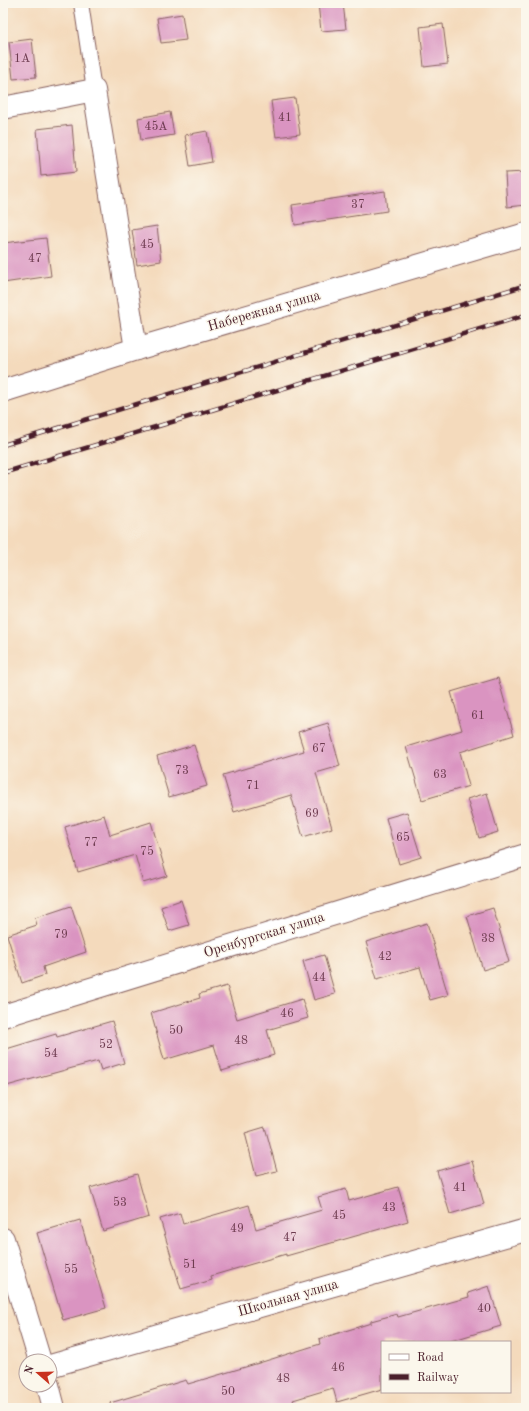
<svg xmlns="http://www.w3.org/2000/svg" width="529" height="1411" font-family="'Old Standard TT',serif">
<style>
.building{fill:#da94c1}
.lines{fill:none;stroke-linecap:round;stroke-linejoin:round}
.service-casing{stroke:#86605e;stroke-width:16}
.minor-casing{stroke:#86605e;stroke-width:24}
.service{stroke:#fff;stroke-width:14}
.minor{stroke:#fff;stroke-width:22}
.rail-casing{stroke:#4a1f2b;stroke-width:4.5}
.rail{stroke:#fbf7ec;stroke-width:3;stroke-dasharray:9;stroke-linecap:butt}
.labels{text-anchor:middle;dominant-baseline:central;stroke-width:3;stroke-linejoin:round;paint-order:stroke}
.number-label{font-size:12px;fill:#6e3c50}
.street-label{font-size:14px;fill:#4a1f2b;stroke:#fbf7ec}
</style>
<rect width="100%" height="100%" fill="#fbf7ec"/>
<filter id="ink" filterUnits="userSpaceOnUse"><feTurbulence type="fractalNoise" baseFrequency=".025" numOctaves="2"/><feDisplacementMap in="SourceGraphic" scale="8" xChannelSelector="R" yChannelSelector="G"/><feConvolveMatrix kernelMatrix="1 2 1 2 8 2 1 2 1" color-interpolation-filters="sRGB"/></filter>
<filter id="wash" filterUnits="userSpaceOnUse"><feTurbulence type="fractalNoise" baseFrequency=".012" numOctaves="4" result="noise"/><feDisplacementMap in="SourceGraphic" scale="16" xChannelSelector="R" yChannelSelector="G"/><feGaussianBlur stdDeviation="0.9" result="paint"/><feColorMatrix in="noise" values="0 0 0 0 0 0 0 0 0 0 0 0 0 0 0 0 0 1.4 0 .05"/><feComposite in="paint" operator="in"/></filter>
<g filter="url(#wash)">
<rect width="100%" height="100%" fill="#f4dabc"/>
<g id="blocks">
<g class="building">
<path d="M318,3H343L346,29L321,31Z"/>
<path d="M182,14L186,40L161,43L157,18Z"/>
<path d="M443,24L448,64L424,67L420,27Z"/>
<path d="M32,39L36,77L13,79L9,42Z"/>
<path d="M295,98L300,134L276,137L271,101Z"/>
<path d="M170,112L174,135L141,140L138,118Z"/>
<path d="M72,125L76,172L41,176L37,129Z"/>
<path d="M207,131L212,162L190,166L185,135Z"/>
<path d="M526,172V205L507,207L505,173Z"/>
<path d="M385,191L387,211L295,225L292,205Z"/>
<path d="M157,226L161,261L137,265L132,230Z"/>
<path d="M46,238L51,276L3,283V243Z"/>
<path d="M498,678L514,735L460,752L469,786L422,800L406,747L462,730L451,692Z"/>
<path d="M328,723L340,766L316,773L332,828L303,837L291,795L234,812L223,775L304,751L298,732Z"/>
<path d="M194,745L207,786L169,797L157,756Z"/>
<path d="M487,793L498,832L479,838L467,799Z"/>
<path d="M407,812L421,857L399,864L386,818Z"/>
<path d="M104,815L110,835L151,822L167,876L143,883L135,855L78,872L65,827Z"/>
<path d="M181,900L189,925L169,931L161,907Z"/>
<path d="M71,906L86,952L43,967L45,975L22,983L7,935L37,925L35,918Z"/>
<path d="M493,908L509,962L483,970L467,916Z"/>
<path d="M427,923L448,995L430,1000L420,967L377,979L366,942Z"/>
<path d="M324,955L335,994L314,1000L303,961Z"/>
<path d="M227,986L237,1019L302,999L308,1018L267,1030L274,1055L222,1071L214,1045L164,1060L151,1013L200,998L199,994Z"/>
<path d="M112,1021L124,1063L101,1070L98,1061L3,1087V1050L56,1034L57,1037Z"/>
<path d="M265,1127L277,1171L256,1176L245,1133Z"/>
<path d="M472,1161L484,1204L450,1214L437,1171Z"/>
<path d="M137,1174L149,1217L103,1231L90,1188Z"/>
<path d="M398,1187L408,1221L286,1256V1254L211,1276L212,1280L181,1289L160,1219L180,1213L183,1224L249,1205L256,1229L322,1210L318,1197L346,1189L349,1201Z"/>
<path d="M80,1220L106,1308L63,1320L37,1233Z"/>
<path d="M489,1286L501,1326L447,1342H382V1389L337,1402L333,1388L293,1400L296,1408H111L110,1403L186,1380L188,1384L259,1363L320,1344L319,1339L371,1323V1321L397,1314L398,1317L469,1297L468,1293Z"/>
</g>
</g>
</g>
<g filter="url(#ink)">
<use href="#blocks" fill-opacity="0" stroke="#86605e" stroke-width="1"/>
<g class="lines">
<g class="service-casing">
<path id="service" d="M81,3L94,90"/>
</g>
<g class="minor-casing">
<g id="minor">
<path d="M3,108L94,90L136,349"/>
<path d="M3,391L136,349L526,234"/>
<path d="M3,1016L526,855"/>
<path d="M3,1239L40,1361"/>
<path d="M50,1366L526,1230"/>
<path d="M48,1385L54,1408"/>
</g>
</g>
<use href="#service" class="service"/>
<use href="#minor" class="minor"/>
<g class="rail-casing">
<g id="rail">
<path d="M3,445L526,285"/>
<path d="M3,473L526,315"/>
</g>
</g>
<use href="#rail" class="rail"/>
</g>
</g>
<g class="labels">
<g class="number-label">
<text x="22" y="59">1А</text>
<text x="285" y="118">41</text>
<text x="156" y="127">45А</text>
<text x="358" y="205">37</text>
<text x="147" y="245">45</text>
<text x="35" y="259">47</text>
<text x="478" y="716">61</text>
<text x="319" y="749">67</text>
<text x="182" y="771">73</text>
<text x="440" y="775">63</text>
<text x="253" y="786">71</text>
<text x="312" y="814">69</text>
<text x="403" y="838">65</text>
<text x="91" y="843">77</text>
<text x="147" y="852">75</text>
<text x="61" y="935">79</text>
<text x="488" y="939">38</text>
<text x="385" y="957">42</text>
<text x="319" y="978">44</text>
<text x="287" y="1014">46</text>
<text x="176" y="1031">50</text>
<text x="241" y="1041">48</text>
<text x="106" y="1045">52</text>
<text x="51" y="1054">54</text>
<text x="460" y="1188">41</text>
<text x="120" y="1203">53</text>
<text x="389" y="1208">43</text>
<text x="339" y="1216">45</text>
<text x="237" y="1229">49</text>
<text x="290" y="1238">47</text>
<text x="190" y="1265">51</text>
<text x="71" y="1270">55</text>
<text x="484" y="1309">40</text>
<text x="338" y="1368">46</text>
<text x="283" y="1379">48</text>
<text x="228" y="1392">50</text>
</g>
<g class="street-label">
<text transform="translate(264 311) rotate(-16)">Набережная улица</text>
<text transform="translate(264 935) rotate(-17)">Оренбургская улица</text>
<text transform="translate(288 1298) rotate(-16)">Школьная улица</text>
</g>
</g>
<rect width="529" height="1411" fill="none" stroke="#fbf7ec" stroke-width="16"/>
<rect x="381" y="1341" width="130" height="52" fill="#fbf7ec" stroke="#b4a19f"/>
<rect x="389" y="1354" width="20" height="6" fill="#ffffff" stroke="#b4a19f"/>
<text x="417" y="1361" font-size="12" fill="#4a1f2b">Road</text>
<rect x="389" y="1374" width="20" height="6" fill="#4a1f2b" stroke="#b4a19f"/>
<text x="417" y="1381" font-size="12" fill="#4a1f2b">Railway</text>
<g transform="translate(38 1373) rotate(290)"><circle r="19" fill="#fbf7ec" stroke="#b4a19f"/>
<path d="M0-3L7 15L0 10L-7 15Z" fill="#c8321e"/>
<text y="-6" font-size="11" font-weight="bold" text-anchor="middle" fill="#4a1f2b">N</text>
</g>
</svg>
